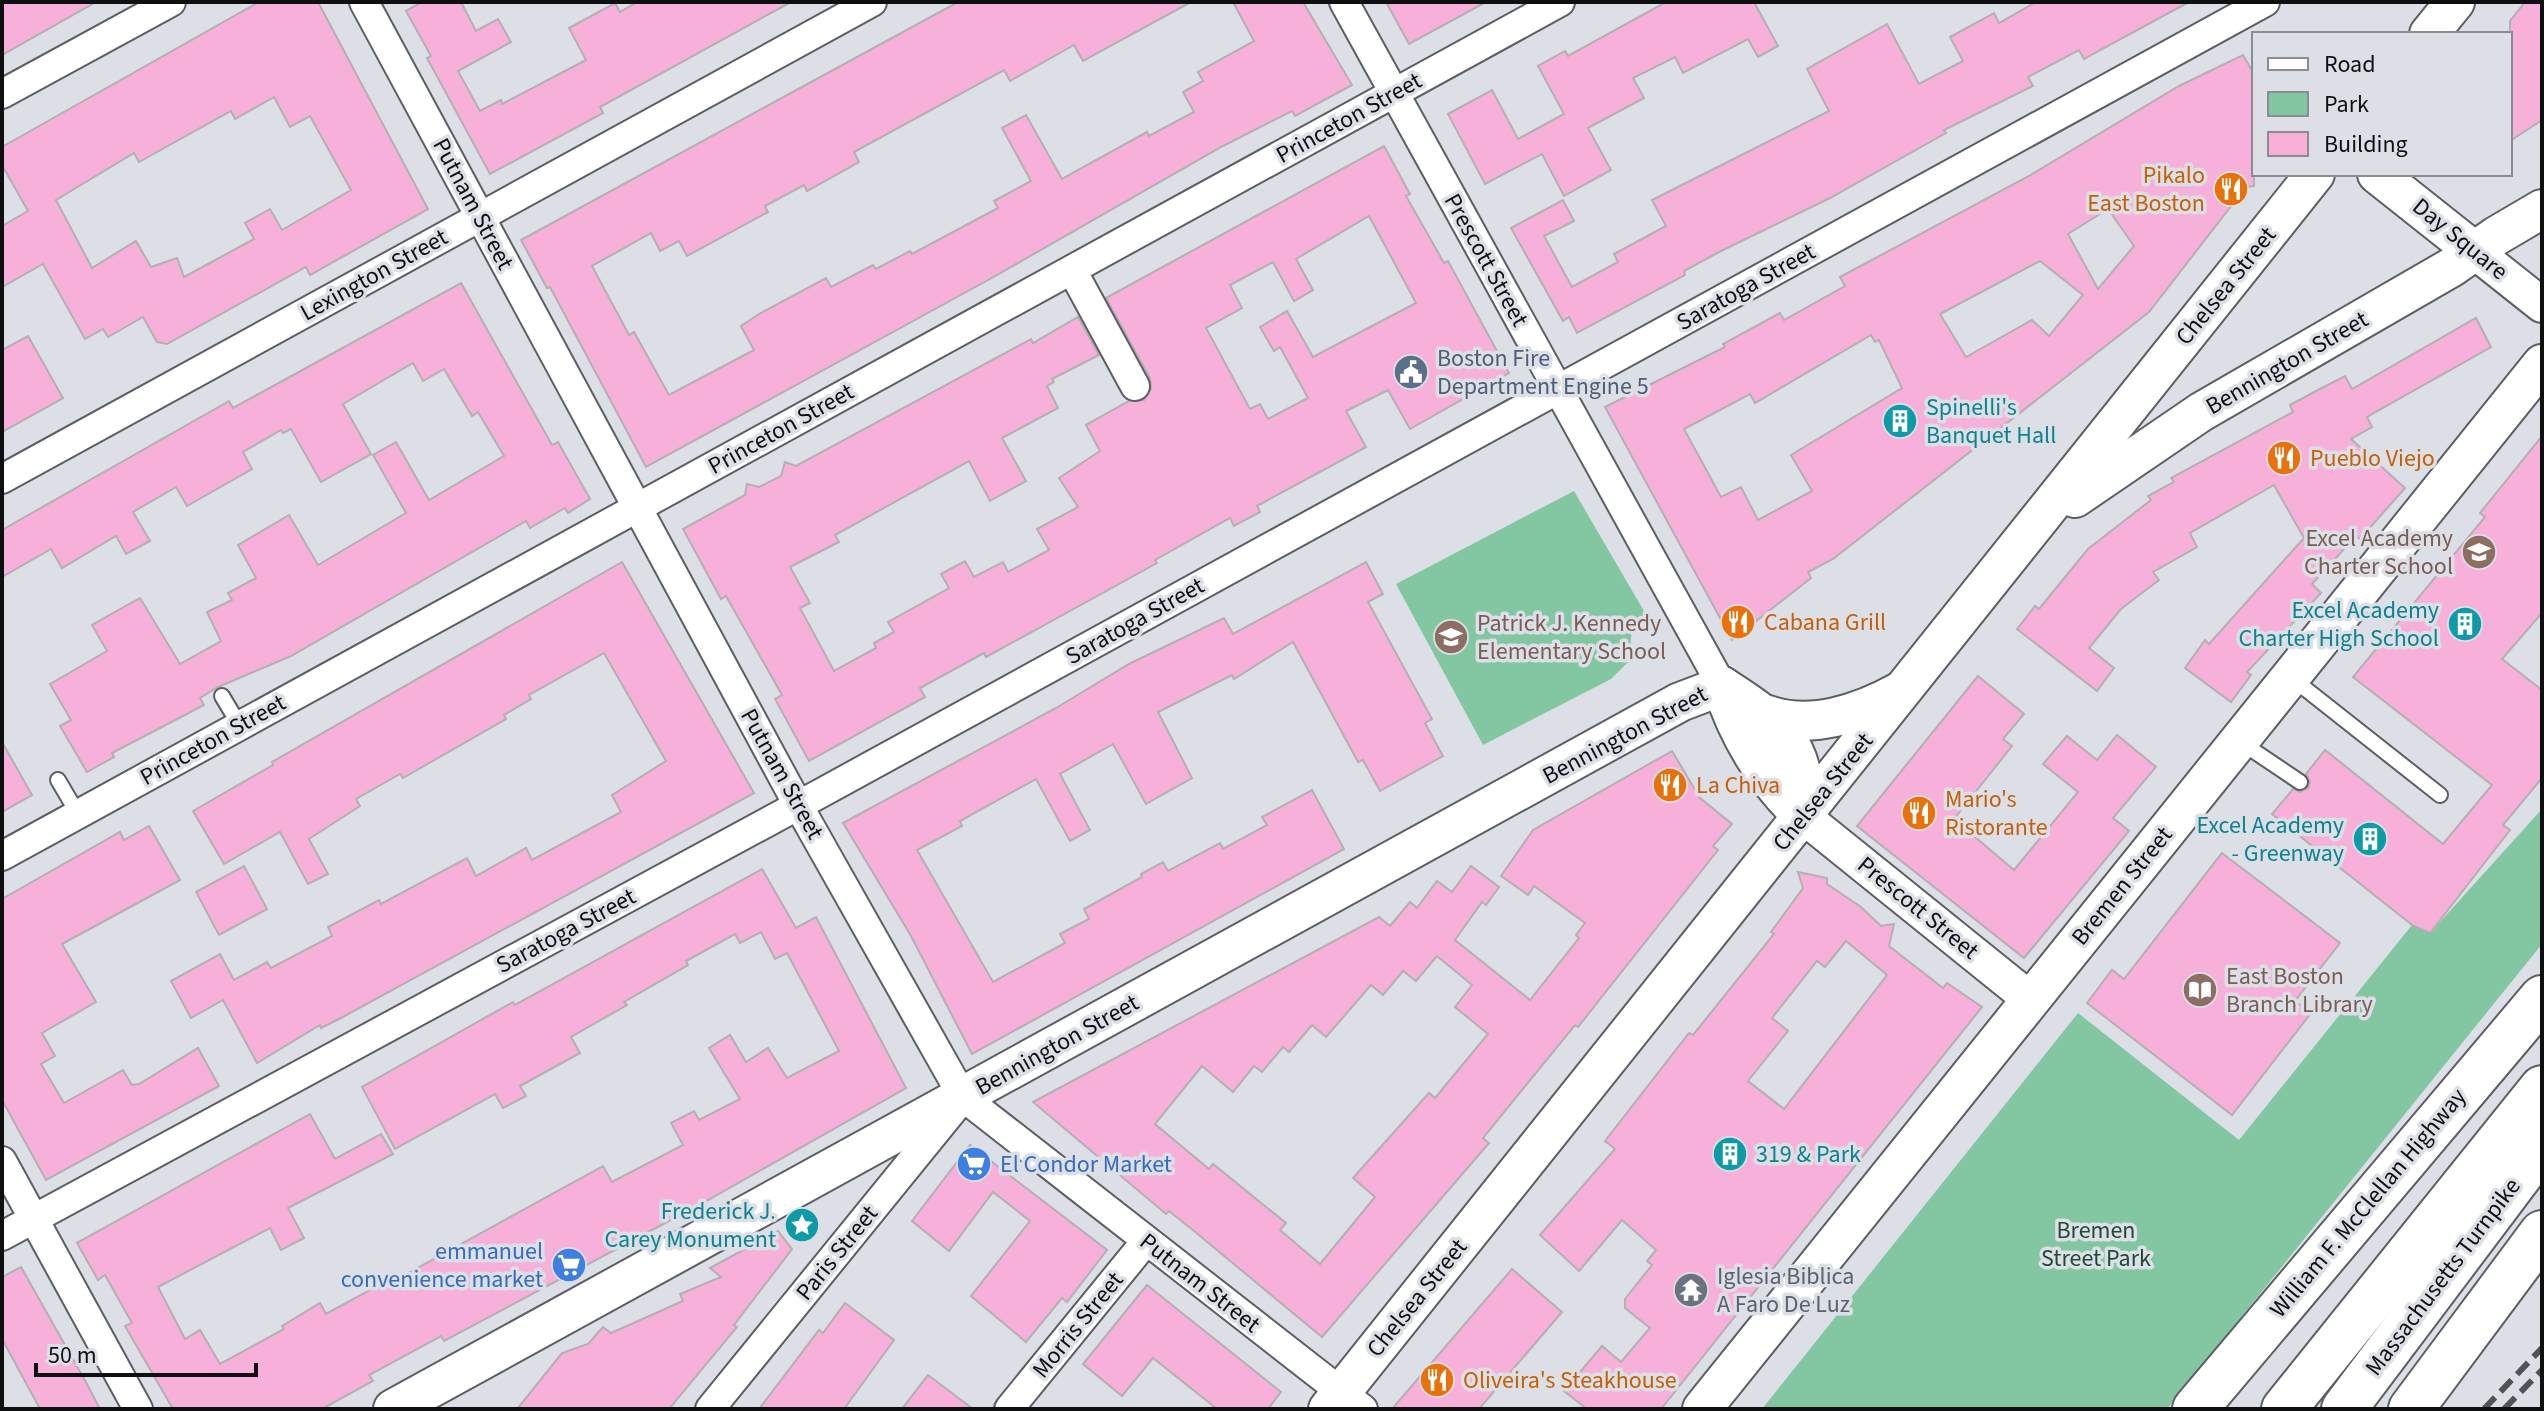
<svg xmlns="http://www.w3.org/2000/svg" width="2544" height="1411" font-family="'Source Sans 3',sans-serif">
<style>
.green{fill:#83c7a2}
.building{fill:#f7b0d9;stroke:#b5aeb2;stroke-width:2;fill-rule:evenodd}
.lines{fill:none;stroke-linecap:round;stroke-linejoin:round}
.service-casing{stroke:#5b5e64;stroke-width:18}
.minor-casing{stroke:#5b5e64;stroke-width:32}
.tertiary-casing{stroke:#5b5e64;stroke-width:38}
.secondary-casing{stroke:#5b5e64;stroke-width:42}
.motorway-casing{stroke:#5b5e64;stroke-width:48}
.service{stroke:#fff;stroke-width:14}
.minor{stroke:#fff;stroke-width:28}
.tertiary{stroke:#fff;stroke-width:34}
.secondary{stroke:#fff;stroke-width:38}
.motorway{stroke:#fff;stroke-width:44}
.rail{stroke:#515256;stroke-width:6;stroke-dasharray:16 8;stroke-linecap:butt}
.labels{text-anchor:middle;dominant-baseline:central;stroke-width:7;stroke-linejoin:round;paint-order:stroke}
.street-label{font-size:24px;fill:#0e0f11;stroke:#dcdfe6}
.food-label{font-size:24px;fill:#c56008;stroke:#dcdfe6;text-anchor:start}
.service-label{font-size:24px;fill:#4e5e75;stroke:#dcdfe6;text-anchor:start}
.culture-label{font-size:24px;fill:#0d838f;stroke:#dcdfe6;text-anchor:end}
.education-label{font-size:24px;fill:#785e54;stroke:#dcdfe6;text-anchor:start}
.shop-label{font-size:24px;fill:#366cbe;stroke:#dcdfe6;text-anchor:start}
.park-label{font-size:24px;fill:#214b36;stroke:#dcdfe6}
.worship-label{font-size:24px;fill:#5b616d;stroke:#dcdfe6;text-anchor:start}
</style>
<rect width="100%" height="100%" fill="#dcdfe6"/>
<g class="green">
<path d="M1574,491L1648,618L1632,627L1629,661L1611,679L1483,745L1396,584Z"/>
<path d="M2542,809V944L2167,1409H1762L2078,1013L2239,1140L2412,925L2430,933Z"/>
</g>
<g class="building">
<path d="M2,2H96L2,55Z"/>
<path d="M259,2H318L428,209L310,275L306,267L167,344L157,342L143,317L108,337L103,329L85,339L43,264L2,287V226L28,211L2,165V147ZM274,97L290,127L310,116L351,190L282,230L270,209L245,223L254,239L184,277L177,258L151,267L136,241L92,268L56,200L134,153L139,162L231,111L235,119Z"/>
<path d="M422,2H461L476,31L498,19L511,42L458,71L480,111L501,100L502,104L586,60L569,28L615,3L620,12L637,2H791L600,107L603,113L490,174L427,58L431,56L406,11Z"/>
<path d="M958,2H1191L1083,61L1074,45L1010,81L1004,70L854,152L859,162L807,191L804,185L765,206L768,212L687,256L679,241L660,251L651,233L592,266L629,335L634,332L669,395L754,350L741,326L759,314L826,278L831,287L873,265L876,269L910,251L912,254L998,208L994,201L1031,181L1002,128L1026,115L1062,179L1147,132L1149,136L1194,112L1183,92L1203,81L1198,72L1254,41L1233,2H1303L1352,85L1295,116L1292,111L1223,146L990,279L646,467L550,287L547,288L521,240Z"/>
<path d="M1386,2H1486L1409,44Z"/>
<path d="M1666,2H1754L1778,46L1758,57L1748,39L1683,73L1675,57L1633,78L1644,98L1588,128L1611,170L1564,196L1542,154L1485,184L1448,114L1492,90L1518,139L1564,114L1538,66L1565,51L1568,56Z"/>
<path d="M2036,2H2189L2084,59L2079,50L2028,77L2033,86L1944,130L1946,133L1830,198L1721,251L1684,271L1685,275L1577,333L1569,317L1563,321L1511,228L1563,200L1574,221L1544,236L1572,287L1618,262L1614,254L1666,226L1652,200L1829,111L1807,69L1887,24L1919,84L1963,61L1950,37L1994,13L1999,23Z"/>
<path d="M2525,2H2542V120L2510,141V21Z"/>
<path d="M2243,55L2254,74V186L2246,187L2149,312L1833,559L1808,572L1811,578L1732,640L1605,407L1725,347L1723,344L1780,313L1784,320L1845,286L1840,277L2029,176L2179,86ZM2108,209L2134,246L2098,289L2068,234ZM2040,261L2083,295L2049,336L2032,320L1966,357L1940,314ZM1871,335L1875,342L1879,340L1902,388L1791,455L1812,491L1758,520L1741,487L1721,497L1684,429L1750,394L1755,403Z"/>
<path d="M1384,146L1410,194L1406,196L1444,263L1448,261L1509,373L1410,429L1388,390L1346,411L1366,447L1257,506L1260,512L1234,526L1230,518L1155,560L1157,563L1130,578L986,657L984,653L920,688L925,697L809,761L775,699L782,695L726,596L721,599L683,529L745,495L747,484L759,487L781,476L785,462L796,466L1031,339L1033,343L1078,317L1099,355L1052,379L1054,382L1047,386L1058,408L1002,438L1026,481L990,501L969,461L835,535L839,542L790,567L810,603L800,608L834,671L876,648L874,643L894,632L888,622L949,588L941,574L965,561L974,577L1003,562L1008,572L1049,550L1037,529L1078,507L1059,478L1100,451L1086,425L1129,401L1144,400L1151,389L1150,378L1106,298ZM1369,216L1416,303L1313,357L1287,311L1260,327L1274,351L1280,347L1308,398L1268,419L1260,404L1250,409L1206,328L1242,308L1230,285L1273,262L1294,301L1313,290L1296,259Z"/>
<path d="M461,283L552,445L558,442L590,499L568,513L565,508L530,528L526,521L291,656L218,687L200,698L204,705L112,753L114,757L87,772L60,726L71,720L50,684L107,651L92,625L140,598L180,664L221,641L207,612L232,600L228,593L256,578L238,545L289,515L318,565L406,513L373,455L396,442L429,500L504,456L478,412L472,416L444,369L423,381L413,363L343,404L371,454L321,482L291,429L283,433L281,430L243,452L252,469L187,506L176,487L133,512L150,541L126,554L116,536L62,568L51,549L2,577V530L229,401L233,408Z"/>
<path d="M2476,318L2491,347L2367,417L2372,427L2351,439L2405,488L2360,539L2356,536L2312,584L2321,593L2247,672L2251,675L2231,702L2185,668L2205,640L2209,644L2304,538L2274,485L2190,533L2197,547L2153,572L2159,580L2121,609L2089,648L2114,668L2097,691L2017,629L2035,606L2039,609L2088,549L2151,500L2148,496L2174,482L2171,478L2293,412L2290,405L2316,391L2345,376L2352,389Z"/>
<path d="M28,336L63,398L2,432V350Z"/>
<path d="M2542,436V613L2502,659L2542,690V778L2503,825L2510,830L2430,933L2412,925L2272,814L2293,789L2300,792L2308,788L2310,782L2306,774L2325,750L2443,844L2492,785L2353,677L2485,517L2480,513Z"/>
<path d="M622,562L754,793L341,1018L321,1028L320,1025L257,1063L223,1000L191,1018L171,981L220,954L234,980L267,962L271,968L332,936L328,927L379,900L381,904L467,858L476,876L526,848L532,860L621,812L612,795L666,761L604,653L529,695L531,699L504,715L506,719L403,778L400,774L356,799L360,806L309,839L328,874L308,884L280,832L224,864L193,811L273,765L272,762Z"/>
<path d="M1366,562L1383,594L1368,602L1432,719L1425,723L1443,756L1380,791L1363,760L1358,762L1293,642L1234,679L1232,675L1158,712L1192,778L1146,804L1113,744L1060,774L1090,830L1070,841L1036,779L960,821L962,826L917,850L993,982L1065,943L1060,934L1089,919L1084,909L1142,877L1141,874L1163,862L1168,871L1220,843L1223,849L1267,825L1262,817L1312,790L1344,849L972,1054L911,936L843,823L1056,708L1129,664L1224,618L1233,634Z"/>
<path d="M1978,676L2024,714L2003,739L2012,746L1954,819L2014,870L2078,792L2043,764L2067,736L2097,760L2117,735L2156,767L2113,818L2129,831L2024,958L1857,826Z"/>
<path d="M2,742L32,795L2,812Z"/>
<path d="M1672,751L1700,798L1732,824L1713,846L1718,850L1578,1027L1575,1025L1483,1138L1489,1143L1322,1337L1194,1231L1169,1211L1166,1214L1033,1102L1379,917L1390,926L1410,902L1417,908L1437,881L1452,892L1471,866L1499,887L1486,905L1482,902L1455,940L1530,1000L1579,938L1576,935L1585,923L1534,886L1528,895L1501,876L1533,830ZM1437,956L1472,985L1455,1007L1488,1034L1435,1098L1429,1093L1353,1178L1375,1197L1320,1264L1280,1230L1286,1223L1213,1164L1209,1169L1155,1124L1202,1066L1233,1092L1254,1066L1262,1072L1283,1047L1289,1052L1312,1025L1326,1037L1371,985L1383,995L1403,971L1416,981Z"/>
<path d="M149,826L180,880L62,944L96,1002L42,1033L55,1056L41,1064L64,1103L123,1070L132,1085L139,1084L198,1048L219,1086L46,1180L2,1100V899L120,832L124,840Z"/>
<path d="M2222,853L2340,943L2295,1001L2311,1013L2232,1115L2087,1003L2112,970L2124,979Z"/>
<path d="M244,866L267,909L219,935L196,892Z"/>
<path d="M762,869L796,928L816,917L906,1088L701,1204L444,1341L441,1336L369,1375L373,1381L322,1409H173L125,1326L132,1323L105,1275L98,1280L77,1243L310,1114L335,1159L381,1134L393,1154L288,1208L304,1238L281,1250L270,1228L158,1287L185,1339L200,1330L220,1364L284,1329L282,1326L320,1303L326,1314L390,1279L392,1282L603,1166L612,1182L683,1145L671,1123L694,1111L699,1120L740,1099L709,1048L730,1035L746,1062L768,1048L787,1078L839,1051L787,953L775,959L761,932L740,943L735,934L686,961L688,965L624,1002L627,1005L571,1037L580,1053L520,1086L526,1096L503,1108L495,1094L395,1149L362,1087L513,1002L515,1005Z"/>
<path d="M1798,872L1827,878V884L1861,907L1881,926L1894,924L1889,946L1943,988L1947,983L1982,1007L1661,1409H1587L1564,1391L1602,1346L1621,1362L1650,1328L1625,1308V1299L1652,1265L1647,1261L1656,1250L1622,1220L1579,1271L1540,1235L1615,1149L1605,1141L1689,1033L1693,1035L1774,934L1771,932L1803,888ZM1846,941L1887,975L1784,1109L1748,1081L1788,1031L1772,1018L1817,961L1825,967Z"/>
<path d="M970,1145L1107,1250L1067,1302L1062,1298L1026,1342L971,1296L1030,1221L993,1192L949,1251L912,1221Z"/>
<path d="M778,1231L792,1249L734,1325L737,1327L669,1409H517L562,1353L588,1344L603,1327L611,1333L683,1301L680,1294L721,1277L710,1268Z"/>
<path d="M21,1267L87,1384L100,1409H40L33,1396L2,1339V1277Z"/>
<path d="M1512,1269L1562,1312L1479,1409H1392Z"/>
<path d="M1147,1285L1281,1392L1268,1409H1217L1153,1358L1122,1396L1083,1364Z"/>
<path d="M845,1303L894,1340L844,1409H759L819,1330L823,1333Z"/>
<path d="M928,1375L973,1409H902Z"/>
</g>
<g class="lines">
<g class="service-casing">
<g id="service">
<path d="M2293,679L2440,795"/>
<path d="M222,696L240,726"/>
<path d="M2239,741L2300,782"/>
<path d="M58,780L78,814"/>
</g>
</g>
<g class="minor-casing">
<g id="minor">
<path d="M364,2L798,805L963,1097L1363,1409"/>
<path d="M1344,2L1722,686"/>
<path d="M2,94L171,2"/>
<path d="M1072,270L1135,386"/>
<path d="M2,479L872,2"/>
<path d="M2,856L1560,2"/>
<path d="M2,1161L138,1409"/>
<path d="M2,1236L823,792L2265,2"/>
<path d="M710,1409L958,1104"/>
<path d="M1009,1409L1146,1241"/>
</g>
</g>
<g class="tertiary-casing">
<g id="tertiary">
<path d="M2474,251L2542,305"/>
<path d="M1804,817L2031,1000"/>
</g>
</g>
<g class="secondary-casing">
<g id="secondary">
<path d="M2429,34L2455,2"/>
<path d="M2377,174L2474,251"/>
<path d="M2075,498L2201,412L2452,267L2496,236L2542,209"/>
<path d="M1722,686C1778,722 1808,743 1804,817"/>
<path d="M1722,686C1737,734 1766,783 1804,817"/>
<path d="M1768,715C1811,730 1861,713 1899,692"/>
<path d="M393,1409L1680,702L1722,686"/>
<path d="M1328,1409L2315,174"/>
<path d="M1702,1409L2542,364"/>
</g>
</g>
<g class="motorway-casing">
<g id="motorway">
<path d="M2195,1409L2542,998"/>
<path d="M2284,1409L2542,1088"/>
<path d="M2344,1409L2542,1146"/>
<path d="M2411,1409L2542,1233"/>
</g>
</g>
<use href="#service" class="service"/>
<use href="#minor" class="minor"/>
<use href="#tertiary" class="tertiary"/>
<use href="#secondary" class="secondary"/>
<use href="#motorway" class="motorway"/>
<g class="rail">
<path d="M2484,1409L2542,1348"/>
<path d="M2504,1409L2542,1370"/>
</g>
</g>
<defs>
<g id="restaurant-disc" transform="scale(1.8)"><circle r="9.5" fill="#e8710a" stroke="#dcdfe6"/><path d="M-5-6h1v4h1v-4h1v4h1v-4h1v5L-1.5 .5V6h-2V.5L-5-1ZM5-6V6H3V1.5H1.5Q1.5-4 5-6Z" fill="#fff"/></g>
<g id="civic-disc" transform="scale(1.8)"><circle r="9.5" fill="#5c6f8a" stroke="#dcdfe6"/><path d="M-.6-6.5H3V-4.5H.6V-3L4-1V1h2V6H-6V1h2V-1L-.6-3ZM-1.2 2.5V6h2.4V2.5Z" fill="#fff"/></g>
<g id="building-disc" transform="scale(1.8)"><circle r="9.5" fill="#0f9aa8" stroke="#dcdfe6"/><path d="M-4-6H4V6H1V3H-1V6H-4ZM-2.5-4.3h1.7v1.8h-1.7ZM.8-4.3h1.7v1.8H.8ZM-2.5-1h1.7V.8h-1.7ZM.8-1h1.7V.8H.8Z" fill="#fff"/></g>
<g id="school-disc" transform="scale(1.8)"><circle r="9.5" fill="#8d6e63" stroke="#dcdfe6"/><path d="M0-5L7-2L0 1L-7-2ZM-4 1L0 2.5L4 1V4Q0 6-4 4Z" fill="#fff"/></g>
<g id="library-disc" transform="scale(1.8)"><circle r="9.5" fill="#8d6e63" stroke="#dcdfe6"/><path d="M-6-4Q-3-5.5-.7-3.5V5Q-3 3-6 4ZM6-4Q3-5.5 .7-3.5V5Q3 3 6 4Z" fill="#fff"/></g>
<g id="supermarket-disc" transform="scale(1.8)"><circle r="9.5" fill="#3f7fe0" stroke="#dcdfe6"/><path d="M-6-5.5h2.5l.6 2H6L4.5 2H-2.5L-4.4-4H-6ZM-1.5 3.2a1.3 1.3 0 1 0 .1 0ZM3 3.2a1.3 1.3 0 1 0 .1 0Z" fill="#fff"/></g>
<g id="sight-disc" transform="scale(1.8)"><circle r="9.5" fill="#0f9aa8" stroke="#dcdfe6"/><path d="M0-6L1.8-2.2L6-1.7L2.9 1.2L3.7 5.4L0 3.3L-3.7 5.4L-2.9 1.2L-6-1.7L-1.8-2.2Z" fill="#fff"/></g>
<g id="temple-disc" transform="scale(1.8)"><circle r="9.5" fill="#6b7280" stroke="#dcdfe6"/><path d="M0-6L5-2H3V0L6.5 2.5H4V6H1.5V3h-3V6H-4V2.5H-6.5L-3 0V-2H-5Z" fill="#fff"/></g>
</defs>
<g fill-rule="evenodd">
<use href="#restaurant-disc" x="2231" y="189"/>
<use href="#civic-disc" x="1411" y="372"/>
<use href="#building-disc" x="1900" y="421"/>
<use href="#restaurant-disc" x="2284" y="458"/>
<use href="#school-disc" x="2479" y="552"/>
<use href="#restaurant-disc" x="1738" y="622"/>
<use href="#building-disc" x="2465" y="624"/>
<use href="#school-disc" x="1451" y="637"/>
<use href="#restaurant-disc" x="1670" y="785"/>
<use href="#restaurant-disc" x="1919" y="813"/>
<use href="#building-disc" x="2370" y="839"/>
<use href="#library-disc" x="2200" y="990"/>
<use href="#building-disc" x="1730" y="1154"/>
<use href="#supermarket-disc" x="974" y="1164"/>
<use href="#sight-disc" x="802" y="1225"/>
<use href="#supermarket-disc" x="569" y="1265"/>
<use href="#temple-disc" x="1691" y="1290"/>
<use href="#restaurant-disc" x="1437" y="1380"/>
</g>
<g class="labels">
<g class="street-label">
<text transform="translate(1349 118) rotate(-29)">Princeton Street</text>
<text transform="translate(473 204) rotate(62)">Putnam Street</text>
<text transform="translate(2460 239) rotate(39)">Day Square</text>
<text transform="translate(1486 260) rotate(61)">Prescott Street</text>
<text transform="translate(374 275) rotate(-29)">Lexington Street</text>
<text transform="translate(2226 286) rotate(-51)">Chelsea Street</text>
<text transform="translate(1746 287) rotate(-29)">Saratoga Street</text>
<text transform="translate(2287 363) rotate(-30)">Bennington Street</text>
<text transform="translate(781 429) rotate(-29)">Princeton Street</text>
<text transform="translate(1135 621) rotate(-29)">Saratoga Street</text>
<text transform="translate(1625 735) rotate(-28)">Bennington Street</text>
<text transform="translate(213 740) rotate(-29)">Princeton Street</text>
<text transform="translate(782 774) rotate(61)">Putnam Street</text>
<text transform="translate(1823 792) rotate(-51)">Chelsea Street</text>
<text transform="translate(2122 886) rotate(-51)">Bremen Street</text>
<text transform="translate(1918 908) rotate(39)">Prescott Street</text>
<text transform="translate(566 931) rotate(-28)">Saratoga Street</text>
<text transform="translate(1057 1045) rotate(-29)">Bennington Street</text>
<text transform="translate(2368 1203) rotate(-50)">William F. McClellan Highway</text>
<text transform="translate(837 1253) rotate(-51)">Paris Street</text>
<text transform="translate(2443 1277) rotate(-53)">Massachusetts Turnpike</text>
<text transform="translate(1200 1283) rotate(38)">Putnam Street</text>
<text transform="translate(1417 1298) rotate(-51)">Chelsea Street</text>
<text transform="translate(1078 1325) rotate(-51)">Morris Street</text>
</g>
<g class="food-label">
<text x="2205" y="175" text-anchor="end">Pikalo<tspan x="2205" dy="28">East Boston</tspan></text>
<text x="2310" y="458">Pueblo Viejo</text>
<text x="1764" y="622">Cabana Grill</text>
<text x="1696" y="785">La Chiva</text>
<text x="1945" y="799">Mario's<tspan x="1945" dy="28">Ristorante</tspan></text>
<text x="1463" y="1380">Oliveira's Steakhouse</text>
</g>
<g class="service-label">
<text x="1437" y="358">Boston Fire<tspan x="1437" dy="28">Department Engine 5</tspan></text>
</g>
<g class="culture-label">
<text x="1926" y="407" text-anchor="start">Spinelli's<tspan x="1926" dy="28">Banquet Hall</tspan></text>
<text x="2439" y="610">Excel Academy<tspan x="2439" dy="28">Charter High School</tspan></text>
<text x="2344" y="825">Excel Academy<tspan x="2344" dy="28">- Greenway</tspan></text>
<text x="1756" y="1154" text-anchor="start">319 &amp; Park</text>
<text x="776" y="1211">Frederick J.<tspan x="776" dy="28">Carey Monument</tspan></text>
</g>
<g class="education-label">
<text x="2453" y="538" text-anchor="end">Excel Academy<tspan x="2453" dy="28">Charter School</tspan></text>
<text x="1477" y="623">Patrick J. Kennedy<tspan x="1477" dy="28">Elementary School</tspan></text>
<text x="2226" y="976">East Boston<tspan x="2226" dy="28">Branch Library</tspan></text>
</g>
<g class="shop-label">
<text x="1000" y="1164">El Condor Market</text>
<text x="543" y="1251" text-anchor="end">emmanuel<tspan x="543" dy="28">convenience market</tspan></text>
</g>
<g class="park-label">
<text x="2096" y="1230">Bremen<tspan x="2096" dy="28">Street Park</tspan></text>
</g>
<g class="worship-label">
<text x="1717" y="1276">Iglesia Biblica<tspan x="1717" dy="28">A Faro De Luz</tspan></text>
</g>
</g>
<rect width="2544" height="1411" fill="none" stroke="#0e0f11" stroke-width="8"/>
<rect x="2252" y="32" width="260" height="144" fill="#dcdfe6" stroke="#8a8c91" stroke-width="2"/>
<rect x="2268" y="58" width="40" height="12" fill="#ffffff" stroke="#8a8c91" stroke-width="2"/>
<text x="2324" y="72" font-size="24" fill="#0e0f11">Road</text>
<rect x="2268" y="92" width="40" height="24" fill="#83c7a2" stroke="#8a8c91" stroke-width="2"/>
<text x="2324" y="112" font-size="24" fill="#0e0f11">Park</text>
<rect x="2268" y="132" width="40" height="24" fill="#f7b0d9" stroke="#8a8c91" stroke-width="2"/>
<text x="2324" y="152" font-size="24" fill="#0e0f11">Building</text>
<path d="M36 1363v12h220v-12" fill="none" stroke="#0e0f11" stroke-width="4"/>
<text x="48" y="1363" font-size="24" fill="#0e0f11" stroke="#dcdfe6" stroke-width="6" paint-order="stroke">50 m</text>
</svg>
